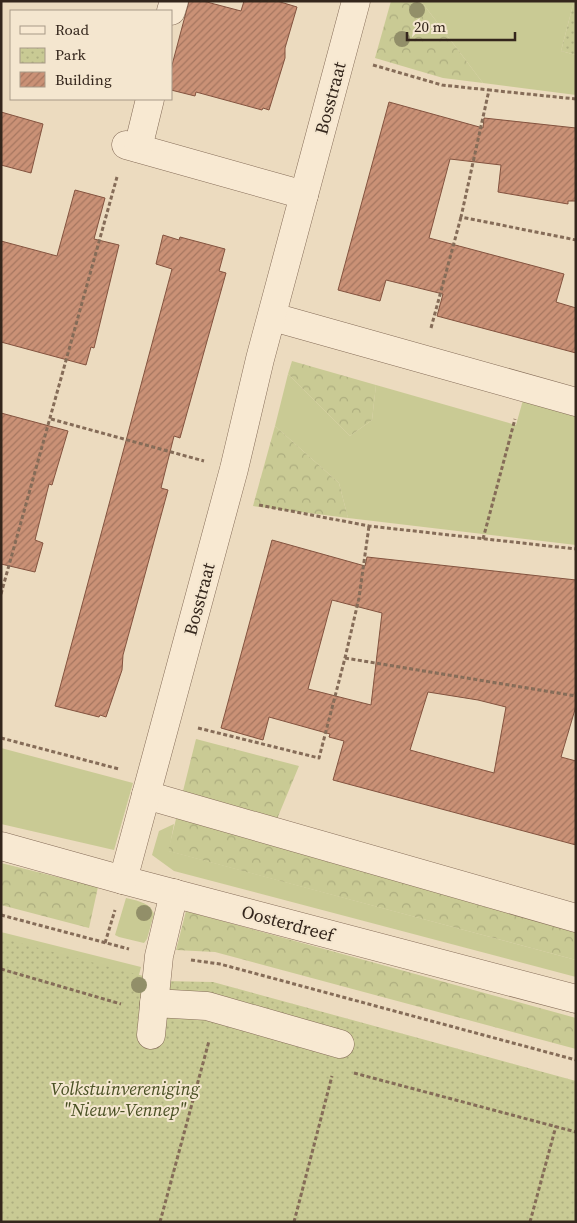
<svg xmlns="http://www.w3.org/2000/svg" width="577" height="1223" font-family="'Source Serif 4',serif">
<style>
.grass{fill:#c9ca94}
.forest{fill:url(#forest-crowns)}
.park{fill:url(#park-dots)}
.building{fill:url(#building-hatch);stroke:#83533f;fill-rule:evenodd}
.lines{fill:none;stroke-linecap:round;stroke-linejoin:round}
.minor-casing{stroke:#856c58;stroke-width:29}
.path{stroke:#856c58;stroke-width:3;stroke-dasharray:4 2.5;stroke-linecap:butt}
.minor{stroke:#f8e9d2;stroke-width:28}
.tree{fill:#928f69}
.labels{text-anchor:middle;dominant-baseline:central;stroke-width:4;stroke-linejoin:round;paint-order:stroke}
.street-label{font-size:18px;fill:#34261c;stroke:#f4e6cf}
.park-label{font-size:18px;font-style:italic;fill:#495023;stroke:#f4e6cf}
</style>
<defs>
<pattern id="forest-crowns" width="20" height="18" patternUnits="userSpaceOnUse" patternTransform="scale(1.25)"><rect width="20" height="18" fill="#c9ca94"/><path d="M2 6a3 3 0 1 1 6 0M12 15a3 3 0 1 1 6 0" fill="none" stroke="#adad7f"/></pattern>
<pattern id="park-dots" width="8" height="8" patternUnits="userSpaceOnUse" patternTransform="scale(1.25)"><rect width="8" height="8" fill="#c9ca94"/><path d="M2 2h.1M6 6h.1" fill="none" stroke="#adad7f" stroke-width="1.8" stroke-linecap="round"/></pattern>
<pattern id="building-hatch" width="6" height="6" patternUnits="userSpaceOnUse" patternTransform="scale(1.25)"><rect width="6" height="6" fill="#ca9176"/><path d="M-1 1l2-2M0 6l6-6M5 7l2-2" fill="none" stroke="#a57660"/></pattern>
</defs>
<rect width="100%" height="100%" fill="#ecdbbf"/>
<g class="grass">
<path d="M421,1H574L561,51L576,55V95L483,83Z"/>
<path d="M288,374L350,436L372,420L376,385L516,425L523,400L576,416V545L348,518L339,483L275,426Z"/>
<path d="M1,748L133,783L114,850L1,824Z"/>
<path d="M174,824L169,851L576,960V977L174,871L152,855L159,831Z"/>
<path d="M126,898C137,901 150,902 154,914L147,939L144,943L119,937L115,935Z"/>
<path d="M1,932L141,967L133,999L1,965Z"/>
</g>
<g class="forest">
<path d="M391,1H421L483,83L443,78L375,58Z"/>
<path d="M292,361L376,385L372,420L350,436L288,374Z"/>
<path d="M275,426L339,483L348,518L253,506Z"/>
<path d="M196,739L299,766L267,843L576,929V960L168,851Z"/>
<path d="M1,863L98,887L89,928L1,905Z"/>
<path d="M186,911L576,1018V1049L215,952L176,950Z"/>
</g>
<g class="park">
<path d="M574,1H576V55L561,51Z"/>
<path d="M1,938L162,981L213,982L576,1081V1222H1Z"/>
</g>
<g class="building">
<path d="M189,1H203L241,11L244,1H277L297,7L285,48V58L269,110L263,108L262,110L196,92L195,96L171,90V69Z"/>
<path d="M389,102L483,128L484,118L576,128V201H568V204L498,192L501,165L450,159L429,238L564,274L556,302L576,308V353L437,316L443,294L386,280L380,301L338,290Z"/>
<path d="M1,112L43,124L31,173L1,165Z"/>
<path d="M75,190L105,198L94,239L119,245L94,348L91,347L86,365L1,342V241L57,256Z"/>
<path d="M163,235L179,240L180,237L225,249L219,271L226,273L180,438L174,436L161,488L168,490L123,655L122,670L106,717L100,715L99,717L55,706L172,269L156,264Z"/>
<path d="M1,413L68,431L52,485L49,484L35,540L43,543L35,572L1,564Z"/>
<path d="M272,540L365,566L367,557L576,580V706L561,757L576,761V845L333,780L344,741L329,737L330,734L269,717L263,740L221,728ZM332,600L382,613L371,705L308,689ZM428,692L478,700L506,707L494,773L410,750Z"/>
</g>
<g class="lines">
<g class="minor-casing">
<g id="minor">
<path d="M171,11L174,1"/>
<path d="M126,145L304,195"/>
<path d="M138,148L150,99"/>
<path d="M273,317L576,402"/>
<path d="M146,795L576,918"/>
<path d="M1,846L123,880L576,999"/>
<path d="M123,880L234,469L260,359L356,1"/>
<path d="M154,1003L207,1006L340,1044"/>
<path d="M151,1035L159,956L174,893"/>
</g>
</g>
<g class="path">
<path d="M373,65L442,85L489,90"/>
<path d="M576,99L489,90L461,217L576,240"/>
<path d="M431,328L461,217"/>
<path d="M51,419L204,461"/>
<path d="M259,505L369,526L576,549"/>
<path d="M483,539L515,419"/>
<path d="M1,594L117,177"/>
<path d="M345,658L576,696"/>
<path d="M198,728L319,758L345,658L359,598L369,526"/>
<path d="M1,738L119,769"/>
<path d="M1,915L129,949"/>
<path d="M105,943L115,910"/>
<path d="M191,960L220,964L576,1060"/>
<path d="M1,969L121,1004"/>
<path d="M354,1073L576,1132"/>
<path d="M160,1222L209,1041"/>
<path d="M294,1222L332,1076"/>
<path d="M530,1222L556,1126"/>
</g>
<use href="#minor" class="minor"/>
</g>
<g class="tree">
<circle cx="417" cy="10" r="8"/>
<circle cx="402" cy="39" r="8"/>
<circle cx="144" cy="913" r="8"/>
<circle cx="139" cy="985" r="8"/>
</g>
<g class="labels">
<g class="street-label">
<text transform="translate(330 98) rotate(-75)">Bosstraat</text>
<text transform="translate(199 599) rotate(-75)">Bosstraat</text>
<text transform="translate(288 923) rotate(15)">Oosterdreef</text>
</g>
<g class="park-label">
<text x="125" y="1088">Volkstuinvereniging<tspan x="125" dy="21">"Nieuw-Vennep"</tspan></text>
</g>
</g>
<rect width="577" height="1223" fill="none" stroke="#34261c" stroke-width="5"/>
<rect x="10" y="10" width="162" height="90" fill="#f4e6cf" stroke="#a79987"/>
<rect x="20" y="26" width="25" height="8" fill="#f8e9d2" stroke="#a79987"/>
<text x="55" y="35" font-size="15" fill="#34261c">Road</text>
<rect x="20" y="48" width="25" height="15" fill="url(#park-dots)" stroke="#a79987"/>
<text x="55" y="60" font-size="15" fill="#34261c">Park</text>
<rect x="20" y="72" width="25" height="15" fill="url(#building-hatch)" stroke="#a79987"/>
<text x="55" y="85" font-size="15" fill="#34261c">Building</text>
<path d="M407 32v8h108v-8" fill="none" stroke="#34261c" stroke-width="2.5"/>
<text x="414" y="32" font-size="15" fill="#34261c" stroke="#f4e6cf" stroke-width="4" paint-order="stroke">20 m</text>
</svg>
